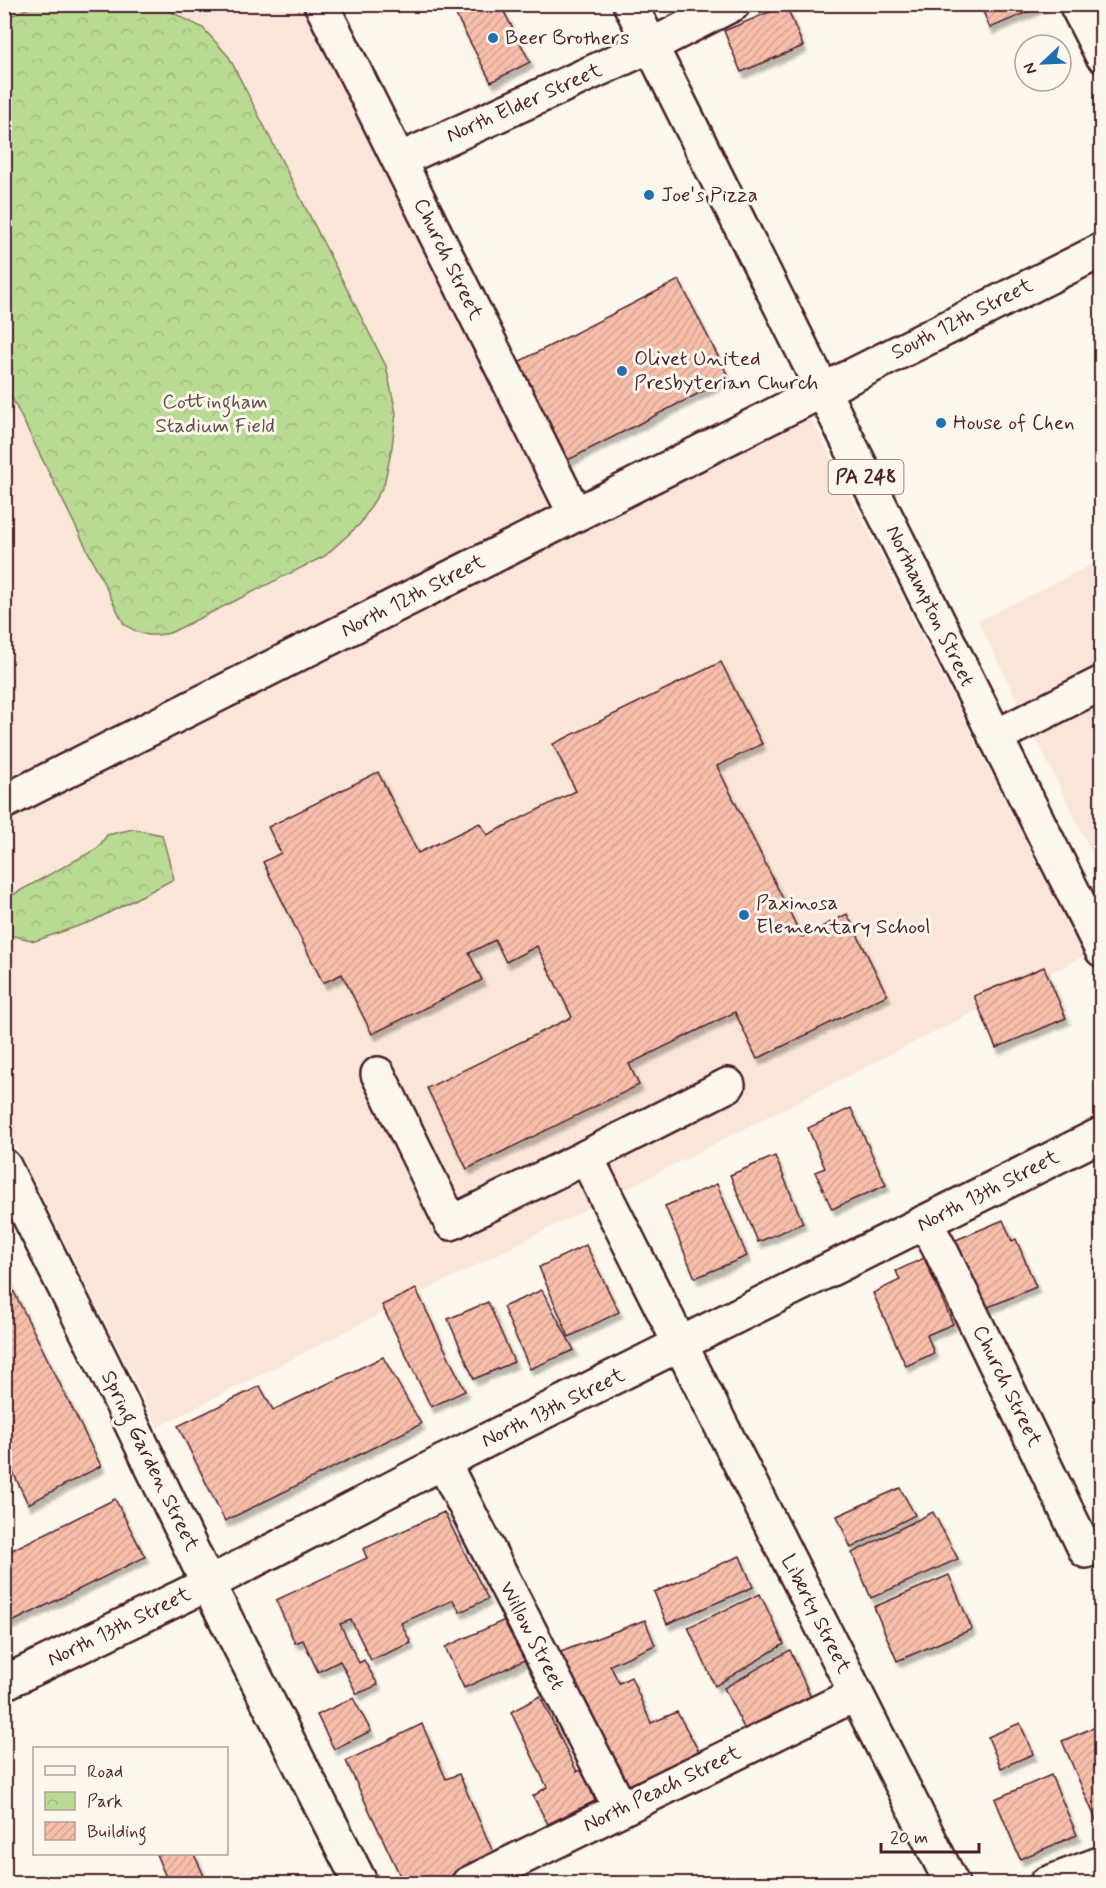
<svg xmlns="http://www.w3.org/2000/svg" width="1106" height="1888" font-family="Mynerve,sans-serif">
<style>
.built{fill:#fae6d8}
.park{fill:url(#park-crowns);stroke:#827c5f;stroke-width:1.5}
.building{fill:url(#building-hatch);stroke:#4a1f2b;stroke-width:1.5;filter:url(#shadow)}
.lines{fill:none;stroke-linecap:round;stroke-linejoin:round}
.minor-casing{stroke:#4a1f2b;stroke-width:38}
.major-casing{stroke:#4a1f2b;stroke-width:38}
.minor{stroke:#fbf7ec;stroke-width:33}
.major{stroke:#fbf7ec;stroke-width:33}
.poi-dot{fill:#1f6fb2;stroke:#fbf7ec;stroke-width:2}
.labels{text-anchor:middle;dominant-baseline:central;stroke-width:6;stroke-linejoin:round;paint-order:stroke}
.shield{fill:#fbf7ec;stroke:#7f6065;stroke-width:1.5}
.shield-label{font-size:20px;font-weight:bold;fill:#4a1f2b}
.poi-label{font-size:21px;fill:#4a1f2b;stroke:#fbf7ec;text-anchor:start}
.street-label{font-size:21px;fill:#4a1f2b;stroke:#fbf7ec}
.park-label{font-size:21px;fill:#664e45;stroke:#fbf7ec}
</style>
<defs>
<pattern id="park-crowns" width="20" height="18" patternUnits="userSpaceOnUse" patternTransform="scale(1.5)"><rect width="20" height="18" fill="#b9da93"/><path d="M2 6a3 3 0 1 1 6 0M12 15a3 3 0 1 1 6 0" fill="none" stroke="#a1bb7f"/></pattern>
<pattern id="building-hatch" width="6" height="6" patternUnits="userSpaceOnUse" patternTransform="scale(1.5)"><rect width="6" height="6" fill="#f6beab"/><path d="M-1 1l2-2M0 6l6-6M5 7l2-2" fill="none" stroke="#d4a393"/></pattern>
<filter id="shadow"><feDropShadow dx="3.5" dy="6" stdDeviation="1.5" flood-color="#0004"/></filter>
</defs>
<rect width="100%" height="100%" fill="#fbf7ec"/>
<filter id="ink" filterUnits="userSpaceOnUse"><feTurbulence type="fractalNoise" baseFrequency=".0167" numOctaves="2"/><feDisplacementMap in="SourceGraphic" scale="12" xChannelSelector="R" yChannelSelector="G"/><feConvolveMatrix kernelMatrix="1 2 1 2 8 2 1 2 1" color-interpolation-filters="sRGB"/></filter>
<g filter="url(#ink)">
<g class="built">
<path d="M5,5H312L572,517L802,400L1084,956L158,1427L5,1124Z"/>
<path d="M1101,560V871L978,621Z"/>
</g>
<g class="park">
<path d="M156,4L203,28L229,57L386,366L396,413L392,447L384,485L360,524L325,556L170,633C150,637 141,636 124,624L5,384L4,19L35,5Z"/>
<path d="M133,829L162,835L174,879L93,921L35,941L5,934V899L98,848L107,835Z"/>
</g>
<g class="building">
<path d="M461,4H500L530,62L491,82L456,15L463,10Z"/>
<path d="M980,4H1046L990,28Z"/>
<path d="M786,5L803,46L741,72L724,31Z"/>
<path d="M679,280L729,378L566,461L516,363Z"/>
<path d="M721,662L762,744L717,766L802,937L847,914L887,995L757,1059L735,1012L629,1064L639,1085L467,1169L427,1088L572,1017L537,946L506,962L495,940L469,953L482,980L372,1034L342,974L323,983L263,862L281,853L268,827L378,772L418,853L480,823L487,835L576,791L553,744Z"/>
<path d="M1044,967L1066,1018L996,1048L974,996Z"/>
<path d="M851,1108L886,1185L832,1209L815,1172L825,1168L808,1128Z"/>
<path d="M775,1156L803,1223L758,1242L730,1175Z"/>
<path d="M717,1184L747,1256L695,1278L665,1206Z"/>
<path d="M1003,1220L1012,1241L1016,1239L1036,1287L979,1311L949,1243Z"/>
<path d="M586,1245L619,1312L569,1337L539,1267Z"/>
<path d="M924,1258L953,1324L927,1335L934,1353L906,1366L873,1293L900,1280L896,1271Z"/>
<path d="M4,1272L101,1466L28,1504L4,1453Z"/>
<path d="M416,1289L465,1391L431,1407L382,1305Z"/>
<path d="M542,1290L574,1350L530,1369L503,1307Z"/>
<path d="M488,1302L514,1362L474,1379L448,1319Z"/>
<path d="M383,1357L421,1424L225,1521L178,1426L260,1386L273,1410Z"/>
<path d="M900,1488L915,1515L851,1548L837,1516Z"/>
<path d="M115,1499L145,1557L4,1626V1554Z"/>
<path d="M444,1512L488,1599L460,1612L453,1600L401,1623L411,1643L371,1660L351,1620L340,1624L359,1663L364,1660L378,1685L357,1694L340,1661L318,1672L303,1640L295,1643L276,1600L367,1558L363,1549Z"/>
<path d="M933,1512L958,1559L871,1598L852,1553Z"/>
<path d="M740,1556L753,1587L667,1624L654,1592Z"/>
<path d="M949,1575L972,1629L897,1661L874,1607Z"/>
<path d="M760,1594L784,1644L715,1686L688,1627Z"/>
<path d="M507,1619L525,1660L464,1688L445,1647Z"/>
<path d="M645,1620L655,1645L610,1665L619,1683L631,1677L651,1723L677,1712L702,1757L631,1791L558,1653Z"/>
<path d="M790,1650L812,1700L747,1734L724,1688Z"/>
<path d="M540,1696L577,1772L582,1769L595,1801L548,1824L533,1796L547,1787L511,1712Z"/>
<path d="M353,1698L371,1731L334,1749L317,1715Z"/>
<path d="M1020,1723L1033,1754L1001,1768L988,1737Z"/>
<path d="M422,1724L446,1779L459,1774L496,1859L441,1884H404L346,1761Z"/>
<path d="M1102,1724V1820L1097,1822L1062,1741Z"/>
<path d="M1051,1775L1077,1835L1020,1859L995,1799Z"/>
<path d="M156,1854H194L204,1876L187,1884H169Z"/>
</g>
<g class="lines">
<g class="minor-casing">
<g id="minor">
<path d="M321,4L575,514"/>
<path d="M1076,4L1102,55"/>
<path d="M399,160L650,46L733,4"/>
<path d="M995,737L1102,683"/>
<path d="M4,802L1102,250"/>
<path d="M378,1074L451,1223L586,1157"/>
<path d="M728,1085L586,1157L952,1884"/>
<path d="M4,1166L103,1364L208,1584L361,1884"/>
<path d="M925,1222L942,1253L1086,1551"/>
<path d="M443,1462L621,1809"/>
<path d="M468,1884L856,1694"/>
<path d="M1046,1884L1102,1863"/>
</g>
</g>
<g class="major-casing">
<g id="major">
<path d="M630,4L1102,950"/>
<path d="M4,1683L208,1584L443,1462L1102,1134"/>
</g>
</g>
<use href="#minor" class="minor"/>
<use href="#major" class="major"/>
</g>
</g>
<g class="poi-dot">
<circle cx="493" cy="38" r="6"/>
<circle cx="649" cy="195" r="6"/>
<circle cx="622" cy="371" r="6"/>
<circle cx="941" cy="423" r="6"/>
<circle cx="744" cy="915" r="6"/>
</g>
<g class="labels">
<rect class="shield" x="828.5" y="460" width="75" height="34" rx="4.5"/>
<g class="shield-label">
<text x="866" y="477">PA 248</text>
</g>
<g class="poi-label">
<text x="505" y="38">Beer Brothers</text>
<text x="661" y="195">Joe's Pizza</text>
<text x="634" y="359">Olivet United<tspan x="634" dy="24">Presbyterian Church</tspan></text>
<text x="953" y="423">House of Chen</text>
<text x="756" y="903">Paxinosa<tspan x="756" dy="24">Elementary School</tspan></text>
</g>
<g class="street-label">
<text transform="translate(524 103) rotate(-24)">North Elder Street</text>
<text transform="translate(448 259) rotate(64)">Church Street</text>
<text transform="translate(962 319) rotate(-27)">South 12th Street</text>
<text transform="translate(413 596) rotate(-27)">North 12th Street</text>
<text transform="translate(930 606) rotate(64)">Northampton Street</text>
<text transform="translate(988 1191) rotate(-27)">North 13th Street</text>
<text transform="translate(1007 1386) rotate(64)">Church Street</text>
<text transform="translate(553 1408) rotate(-26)">North 13th Street</text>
<text transform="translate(150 1461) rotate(64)">Spring Garden Street</text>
<text transform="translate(816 1614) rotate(63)">Liberty Street</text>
<text transform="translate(119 1627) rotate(-26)">North 13th Street</text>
<text transform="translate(532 1636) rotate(63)">Willow Street</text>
<text transform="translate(662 1789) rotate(-26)">North Peach Street</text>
</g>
<g class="park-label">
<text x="215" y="402">Cottingham<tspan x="215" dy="24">Stadium Field</tspan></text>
</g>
</g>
<rect width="1106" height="1888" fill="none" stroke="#fbf7ec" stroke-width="24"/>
<rect x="12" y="12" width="1082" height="1864" fill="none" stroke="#4a1f2b" stroke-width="2" filter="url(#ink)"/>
<rect x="33" y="1747" width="195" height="108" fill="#fbf7ec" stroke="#b4a19f" stroke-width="1.5"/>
<rect x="45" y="1766" width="30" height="9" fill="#fbf7ec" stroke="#b4a19f" stroke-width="1.5"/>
<text x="87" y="1777" font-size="18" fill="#4a1f2b">Road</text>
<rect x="45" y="1792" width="30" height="18" fill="url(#park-crowns)" stroke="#b4a19f" stroke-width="1.5"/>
<text x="87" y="1807" font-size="18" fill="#4a1f2b">Park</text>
<rect x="45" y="1822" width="30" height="18" fill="url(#building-hatch)" stroke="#b4a19f" stroke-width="1.5"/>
<text x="87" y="1837" font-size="18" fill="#4a1f2b">Building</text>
<g transform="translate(1043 63) rotate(247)"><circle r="28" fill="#fbf7ec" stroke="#b4a19f" stroke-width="1.5"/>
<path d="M0-4.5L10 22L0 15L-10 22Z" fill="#1f6fb2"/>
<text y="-9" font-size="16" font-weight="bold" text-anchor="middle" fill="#4a1f2b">N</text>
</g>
<path d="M881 1843v9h98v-9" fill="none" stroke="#4a1f2b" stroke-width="3"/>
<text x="890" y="1843" font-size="18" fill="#4a1f2b" stroke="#fbf7ec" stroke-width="4.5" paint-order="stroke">20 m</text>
</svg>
